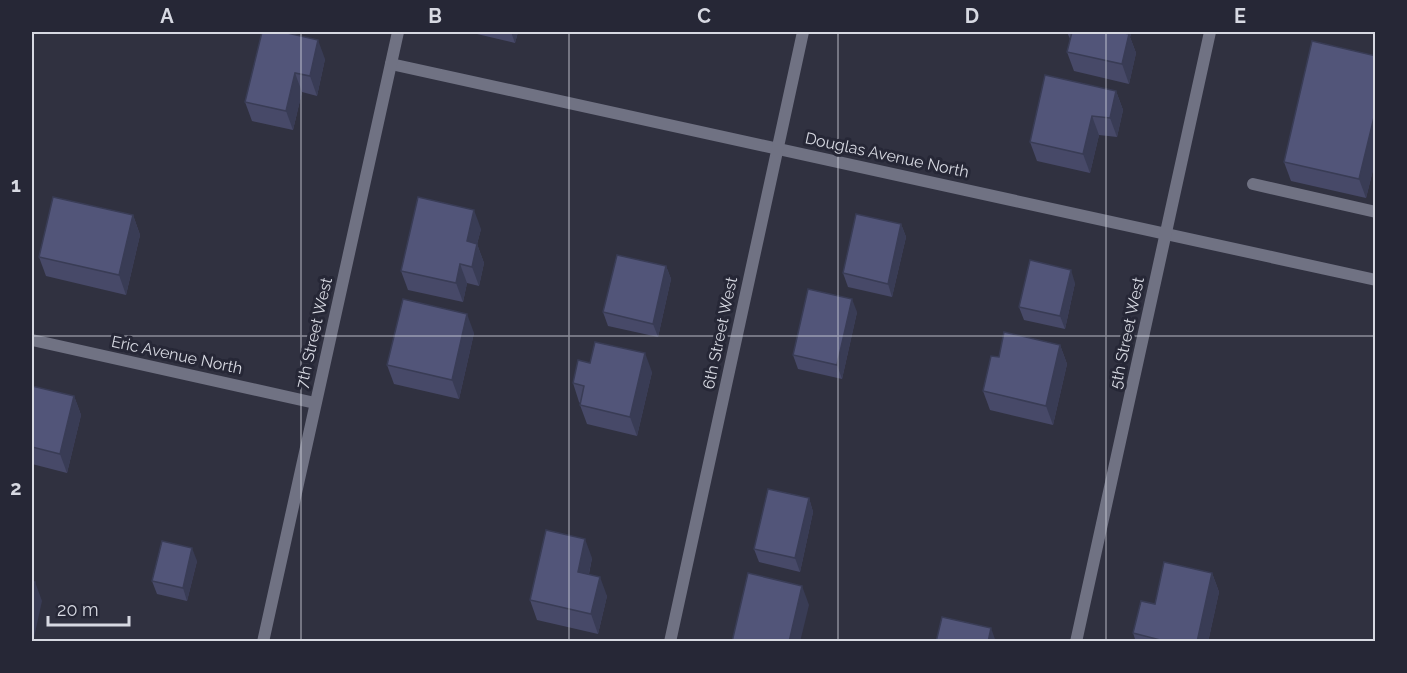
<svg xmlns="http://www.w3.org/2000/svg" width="1407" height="673" font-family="Raleway,sans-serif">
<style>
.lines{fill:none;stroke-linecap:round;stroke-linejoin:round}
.lane{stroke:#707283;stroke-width:12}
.street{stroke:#707283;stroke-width:12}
.wall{fill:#474968}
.shaded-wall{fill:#393c55}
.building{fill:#525579;stroke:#393c55;stroke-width:1.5}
.grid{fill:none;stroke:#d7d9e2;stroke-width:1.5;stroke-opacity:0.55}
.labels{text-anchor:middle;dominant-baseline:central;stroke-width:6;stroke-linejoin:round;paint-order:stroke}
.street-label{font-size:16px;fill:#d7d9e2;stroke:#262736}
.neatline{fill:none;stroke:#d7d9e2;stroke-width:2}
.grid-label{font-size:20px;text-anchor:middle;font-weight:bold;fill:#d7d9e2}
</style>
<rect width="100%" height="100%" fill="#303140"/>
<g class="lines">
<path class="lane" d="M1253,184L1376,212"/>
<g class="street">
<path d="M391,64L1376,280"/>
<path d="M32,340L315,403"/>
<path d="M263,642L398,32"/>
<path d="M670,642L803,32"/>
<path d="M1076,642L1210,32"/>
</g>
</g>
<g class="wall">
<path d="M262,32L325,59L317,96L302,92L293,130L252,121L245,102Z"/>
<path d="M477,32H518L515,43L477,34Z"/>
<path d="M1067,32H1132L1130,37L1136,53L1129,84L1074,71L1067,52L1070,39Z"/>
<path d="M1376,56V158L1366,198L1291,181L1284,162Z"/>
<path d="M1116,91L1123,110L1117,137L1099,135L1090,173L1037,161L1030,142Z"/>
<path d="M133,215L140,235L126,295L46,276L39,257Z"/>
<path d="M901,224L906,237L892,297L848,287L843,273Z"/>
<path d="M481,229L477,244L484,263L479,286L467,283L463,302L408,290L401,271Z"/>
<path d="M666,266L671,279L658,337L608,326L603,312Z"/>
<path d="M1075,283L1065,329L1024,320L1019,307Z"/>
<path d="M857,312L842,379L798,369L793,355Z"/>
<path d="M474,333L459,399L394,384L387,365Z"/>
<path d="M1060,345L1067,364L1053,425L990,410L983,391L999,357Z"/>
<path d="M590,363L652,372L637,436L587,424L580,405V403L579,402L573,383Z"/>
<path d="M32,386L74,396L81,415L67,473L32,464Z"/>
<path d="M809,498L813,512L800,572L759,562L754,549Z"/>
<path d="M592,558L589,574L607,596L598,634L537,620L530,600Z"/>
<path d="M197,561L187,601L157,594L152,581Z"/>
<path d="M1212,573L1219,592L1208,642H1136L1133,633L1155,604Z"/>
</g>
<g class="shaded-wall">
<path d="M511,32H518L515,43Z"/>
<path d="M1120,32H1132L1130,37L1136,53L1129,84L1122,64Z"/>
<path d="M318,40L325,59L317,96L310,76Z"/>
<path d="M295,73L302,92L293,130L286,111Z"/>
<path d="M1116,91L1123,110L1117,137L1110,118Z"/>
<path d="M1376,109V158L1366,198L1359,179Z"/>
<path d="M1092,116L1099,135L1090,173L1083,154Z"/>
<path d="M474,210L481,229L477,244L484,263L479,286L472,267L467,241Z"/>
<path d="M133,215L140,235L126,295L119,275Z"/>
<path d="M901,224L906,237L892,297L888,284Z"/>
<path d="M460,264L467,283L463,302L456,283Z"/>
<path d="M666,266L671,279L658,337L653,324Z"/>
<path d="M1071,270L1075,283L1065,329L1060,316Z"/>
<path d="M852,299L857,312L842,379L837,365Z"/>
<path d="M467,314L474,333L459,399L452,380Z"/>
<path d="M1060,345L1067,364L1053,425L1046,406Z"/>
<path d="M645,353L652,372L637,436L630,417Z"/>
<path d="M74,396L81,415L67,473L60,454Z"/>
<path d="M809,498L813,512L800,572L795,558Z"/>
<path d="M585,539L592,558L585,591L578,572Z"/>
<path d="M192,548L197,561L187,601L183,588Z"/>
<path d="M1212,573L1219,592L1208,642H1197Z"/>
<path d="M600,577L607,596L598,634L591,614Z"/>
<path d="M35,582L42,601L33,642H32V598Z"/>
<path d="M802,586L809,605L800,642H789Z"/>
<path d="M991,628L996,642H988Z"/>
</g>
<g class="building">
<path d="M262,32H283L318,40L310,76L295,73L286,111L245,102Z"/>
<path d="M1072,32H1120L1129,34L1122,64L1067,52Z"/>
<path d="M1312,41L1376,56V109L1359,179L1284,162Z"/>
<path d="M1045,75L1116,91L1110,118L1092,116L1083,154L1030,142Z"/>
<path d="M53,197L133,215L119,275L39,257Z"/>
<path d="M418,197L474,210L467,241L477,244L472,267L460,264L456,283L401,271Z"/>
<path d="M856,214L901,224L888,284L843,273Z"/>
<path d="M617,255L666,266L653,324L603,312Z"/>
<path d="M1030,260L1071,270L1060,316L1019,307Z"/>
<path d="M808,289L852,299L837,365L793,355Z"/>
<path d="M403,299L467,314L452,380L387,365Z"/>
<path d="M1004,332L1060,345L1046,406L983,391L991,356L999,357Z"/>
<path d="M595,342L645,353L630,417L580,405L584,386L573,383L578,360L590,363Z"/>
<path d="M32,386L74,396L60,454L32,447Z"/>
<path d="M768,489L809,498L795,558L754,549Z"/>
<path d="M546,530L585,539L578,572L600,577L591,614L530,600Z"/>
<path d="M162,541L192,548L183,588L152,581Z"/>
<path d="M1164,562L1212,573L1197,642H1168L1133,633L1141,601L1155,604Z"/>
<path d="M748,573L802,586L789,642H732Z"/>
<path d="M32,581L35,582L32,598Z"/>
<path d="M942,617L991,628L988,642H936Z"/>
</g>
<path class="grid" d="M301,32V642M569,32V642M838,32V642M1106,32V642M32,336H1376"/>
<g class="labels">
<g class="street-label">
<text transform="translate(887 155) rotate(12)">Douglas Avenue North</text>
<text transform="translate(314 333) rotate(-77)">7th Street West</text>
<text transform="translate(720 333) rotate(-78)">6th Street West</text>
<text transform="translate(1127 333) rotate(-78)">5th Street West</text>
<text transform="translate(177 355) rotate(12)">Eric Avenue North</text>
</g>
</g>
<rect width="1407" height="673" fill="none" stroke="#262736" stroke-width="66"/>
<path d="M48 616v9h81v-9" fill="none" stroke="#d7d9e2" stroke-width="3"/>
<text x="57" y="616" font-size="18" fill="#d7d9e2" stroke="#262736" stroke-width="4.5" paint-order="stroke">20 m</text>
<rect x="33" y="33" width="1341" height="607" class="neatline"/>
<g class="grid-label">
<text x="167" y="23">A</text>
<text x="435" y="23">B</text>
<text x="704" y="23">C</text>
<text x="972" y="23">D</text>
<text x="1240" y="23">E</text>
<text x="16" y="192">1</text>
<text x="16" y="495">2</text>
</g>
</svg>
